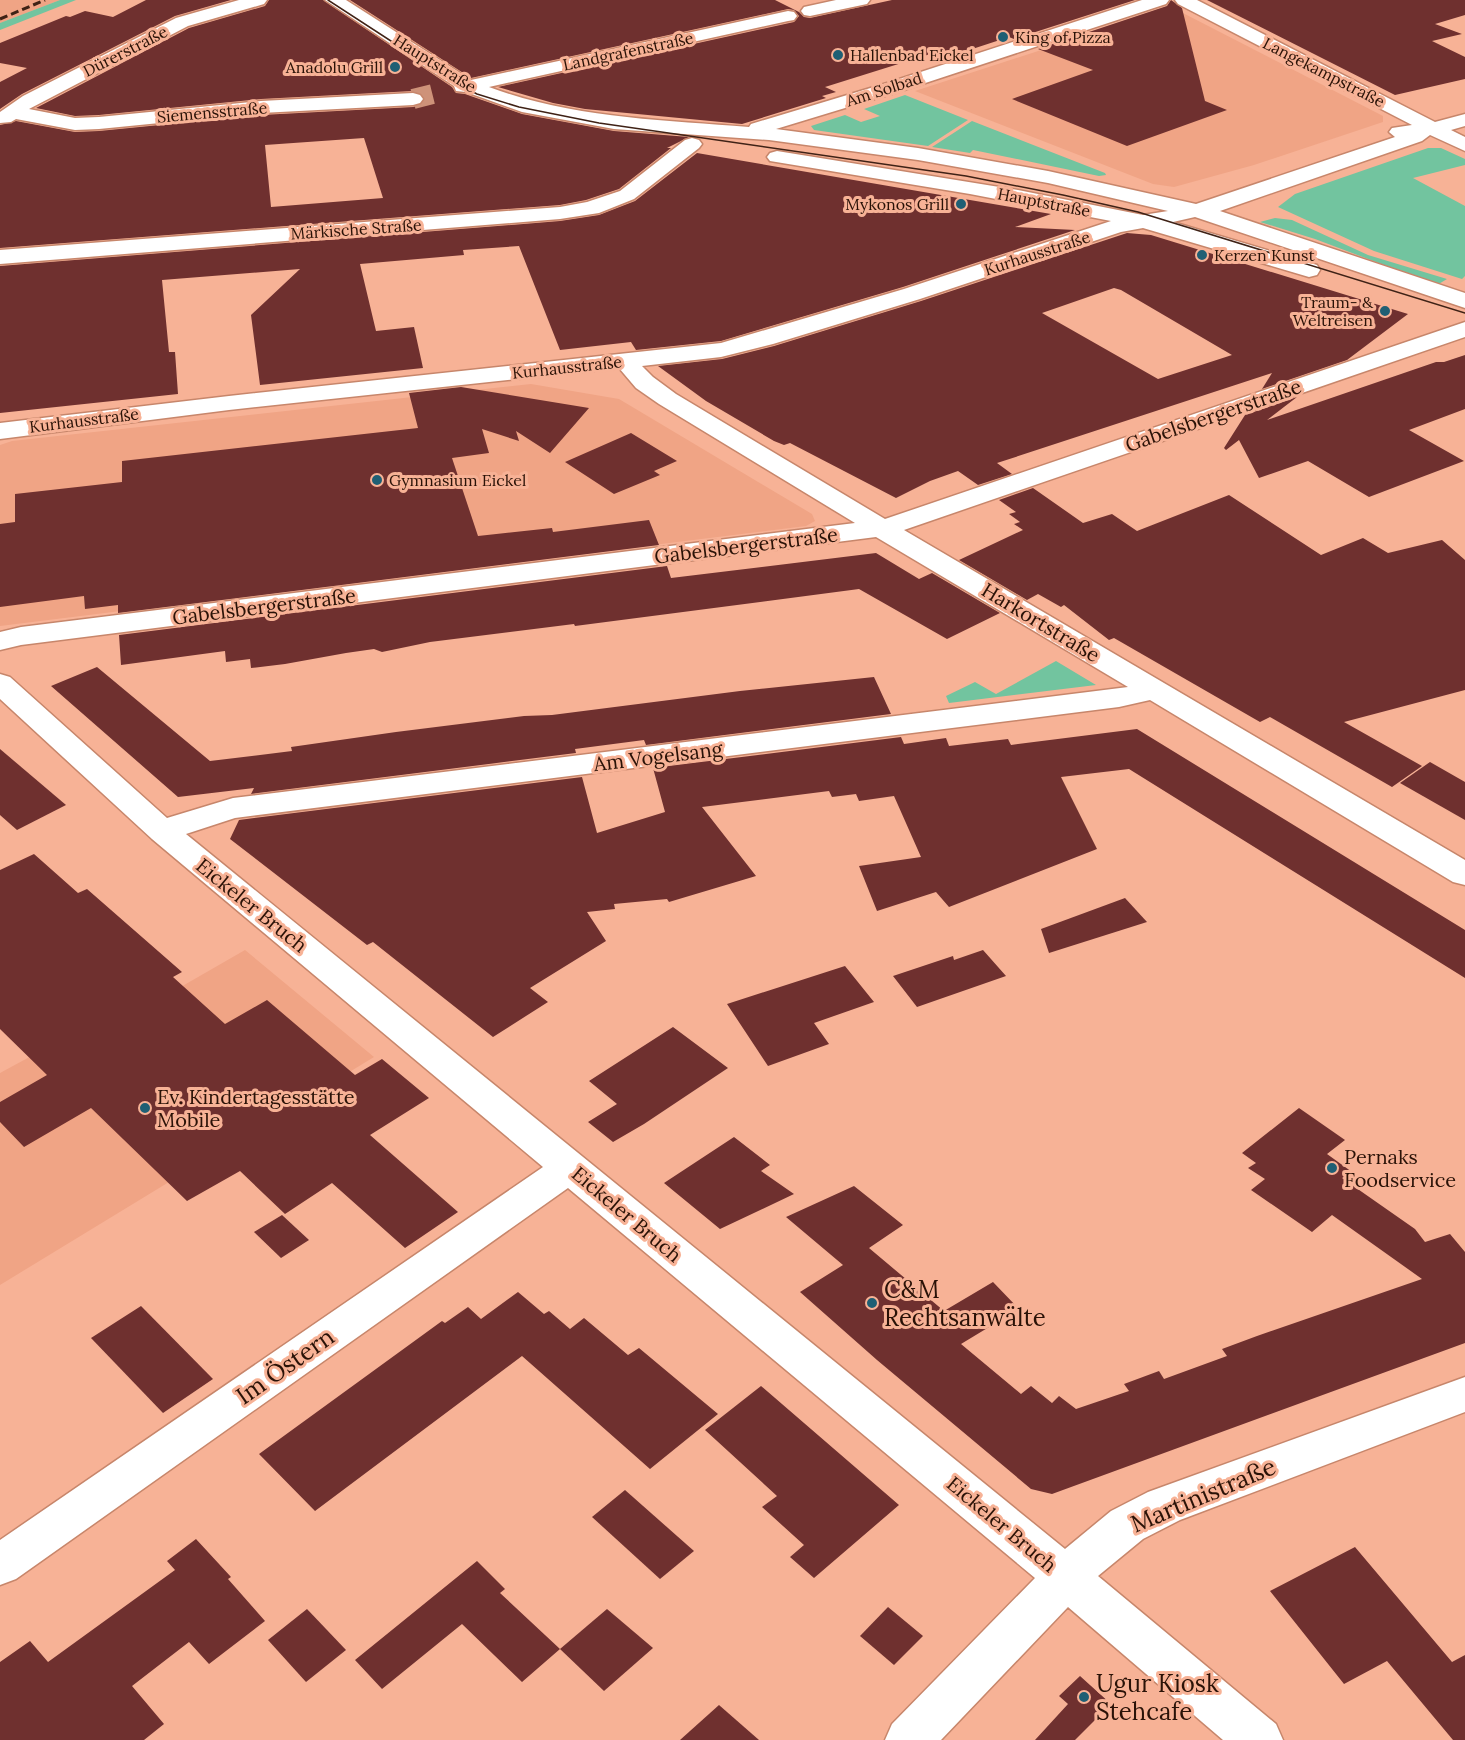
<svg xmlns="http://www.w3.org/2000/svg" width="1465" height="1740" font-family="Lora,serif">
<style>
.built{fill:#f0a485}
.green{fill:#72c49f}
.building{fill:#6f302f;fill-rule:evenodd}
.lines{fill:none;stroke-linecap:round;stroke-linejoin:round}
.minor-tunnel{stroke:#ce9279;stroke-width:20;stroke-dasharray:20 10;stroke-linecap:butt}
.minor-casing{stroke:#c7866b;stroke-width:3}
.minor{fill:#fff;fill-rule:evenodd}
.tram{stroke:#3f2216;stroke-width:1.5}
.rail{stroke:#3f2216;stroke-width:3;stroke-dasharray:8 4;stroke-linecap:butt}
.poi-dot{fill:#1f5f74;stroke:#f7b296;stroke-width:2}
.labels{text-anchor:middle;dominant-baseline:central;stroke-width:6;stroke-linejoin:round;paint-order:stroke}
.far-poi-label{font-size:16px;fill:#2a1207;stroke:#f7b296;text-anchor:start}
.far-street-label{font-size:16px;fill:#2a1207;stroke:#f7b296}
.street-label{font-size:20px;fill:#2a1207;stroke:#f7b296}
.poi-label{font-size:20px;fill:#2a1207;stroke:#f7b296;text-anchor:start}
.near-poi-label{font-size:24px;fill:#2a1207;stroke:#f7b296;text-anchor:start}
.near-street-label{font-size:24px;fill:#2a1207;stroke:#f7b296}
</style>
<rect width="100%" height="100%" fill="#f7b296"/>
<g class="built">
<path d="M0,0H60L0,23Z"/>
<path d="M1167,9L1179,11L1383,116V122L1254,165L1174,187L1153,184L915,91Z"/>
<path d="M531,384L619,399L812,514L815,521L806,526L0,626V445L12,441Z"/>
<path d="M245,950L374,1057L0,1285V1073L72,1034L132,1015Z"/>
</g>
<g class="green">
<path d="M60,0H76L0,30V23Z"/>
<path d="M905,95L968,120L928,146L814,130L811,126L845,115L861,122L880,116L864,109Z"/>
<path d="M972,121L1105,173L1106,175L1099,176L973,150L970,153L932,147Z"/>
<path d="M1428,148H1441L1465,159V165L1413,178L1465,206V276L1462,279L1374,251L1278,207L1295,194Z"/>
<path d="M1275,218L1292,220L1368,255L1447,279L1437,285L1315,239L1260,222Z"/>
<path d="M1056,661L1096,685L949,703L946,696L975,682L996,694Z"/>
</g>
<g class="building">
<path d="M146,0H231L175,16L22,94L0,109V82L27,68L0,63V43L66,16L70,17L85,11L113,17Z"/>
<path d="M269,0H323L452,87L456,93L465,94L522,114L614,131L689,137L667,148H671L619,189L586,200L560,205L0,248V125L16,121L75,132L99,131L261,115L413,107L421,105L425,100L422,94L413,91L261,99L99,115L75,116L36,108L189,28L265,6ZM364,138L383,198L271,207L265,145Z"/>
<path d="M350,0H775L799,12L804,17L810,18L892,0H1135L1014,39L1009,37L954,55L943,50L825,87L836,92L822,96L826,98L742,124L585,109L553,103L498,87L794,22L799,16L794,10L788,9L471,78Z"/>
<path d="M1171,0L1182,8L1205,101L1227,110L1127,146L1012,99L1093,70L1038,49L1167,6Z"/>
<path d="M1207,0H1465V15L1435,24L1462,34L1432,41L1465,57V79L1395,95Z"/>
<path d="M697,153L1051,214L1015,227L1075,230L903,287L721,341L636,350L631,342L560,350L519,246L463,250L464,255L360,264L376,331L414,327L423,368L260,385L251,315L300,269L162,280L169,352H175L178,394L0,413V266L560,221L599,215L635,201Z"/>
<path d="M1127,233L1151,235L1408,314L1347,360L1262,389L1272,373L997,463L1012,474L978,485L958,471L930,481L896,498L790,443L784,445L774,441L706,401L658,366L722,359L774,346L921,301ZM1114,288L1121,290L1232,355L1158,379L1042,313Z"/>
<path d="M1465,355V409L1409,430L1464,461L1369,497L1308,461L1259,478L1239,440L1226,450L1224,448L1245,415L1297,397L1267,420L1436,362H1444Z"/>
<path d="M461,387L589,408L550,453L516,431L519,441L482,429L489,453L452,458L478,536L552,528L553,532L649,520L659,545L118,613V605L85,609L84,596L0,607V524L15,522V494L122,482V461L418,428L409,393Z"/>
<path d="M631,433L677,461L654,471L660,475L614,494L565,462Z"/>
<path d="M1033,488L1083,523L1112,514L1137,531L1229,495L1321,555L1363,538L1388,553L1442,540L1465,560V690L1344,722L1422,766L1392,787L1270,717L1260,722L1114,638L1109,640L1064,605L1061,607L1038,594L1027,600L959,560L1023,530L1014,524L1020,522L1009,514L1016,512L999,500Z"/>
<path d="M876,553L919,579L932,573L1000,613L947,639L859,589L575,626L574,624L430,642L382,652L374,649L346,653L285,664L251,668L250,659L226,662L225,651L121,665L119,635L667,566L671,578Z"/>
<path d="M97,667L210,761L292,751L291,747L396,732L524,716L552,715L740,691L874,677L891,714L646,745L644,740L575,749L576,753L251,794L254,788L178,797L51,686Z"/>
<path d="M1137,729L1465,930V978L1129,769L1061,777L1097,849L949,907L936,892L877,911L859,866L921,857L894,796L859,801L856,794L832,797L829,791L702,807L756,876L669,902L667,899L614,904L615,909L587,912L606,941L530,988L548,1002L493,1037L373,942L367,945L230,839L239,820L582,777L597,833L665,812L653,768L901,737L904,744L946,738L949,746L1008,739L1011,745Z"/>
<path d="M0,749L66,805L17,830L0,815Z"/>
<path d="M1430,762L1465,782V820L1400,783Z"/>
<path d="M34,854L78,893L87,889L182,972L173,977L225,1024L267,1000L355,1075L382,1059L429,1098L370,1135L458,1212L405,1248L332,1183L285,1214L240,1171L187,1201L91,1108L24,1147L0,1122V1102L47,1075L0,1029V870Z"/>
<path d="M1125,898L1147,922L1049,953L1041,929Z"/>
<path d="M983,950L1006,976L917,1007L893,976L953,956L954,960Z"/>
<path d="M845,966L874,1002L814,1023L829,1044L768,1066L727,1004Z"/>
<path d="M673,1027L728,1068L644,1124L613,1142L588,1122L617,1104L589,1081Z"/>
<path d="M1299,1108L1345,1140L1327,1154L1352,1172L1342,1178L1415,1229L1425,1242L1450,1234L1465,1252V1343L1052,1494L1031,1489L877,1360L800,1292L843,1265L786,1217L854,1186L903,1225L869,1248L944,1311L993,1282L1019,1309L961,1344L1021,1394L1031,1386L1052,1403L1059,1396L1076,1409L1129,1391L1124,1384L1159,1371L1164,1379L1227,1356L1222,1349L1257,1336L1422,1279L1332,1215L1312,1232L1251,1190L1265,1179L1248,1168L1256,1163L1242,1153Z"/>
<path d="M734,1137L770,1165L761,1171L794,1194L720,1229L664,1183Z"/>
<path d="M282,1215L309,1240L281,1258L254,1232Z"/>
<path d="M518,1292L544,1314L549,1311L570,1329L584,1318L628,1355L639,1348L718,1414L650,1469L522,1356L315,1511L259,1454L442,1321L445,1323L468,1307L481,1319Z"/>
<path d="M141,1306L213,1379L163,1413L91,1338Z"/>
<path d="M761,1386L899,1505L814,1578L790,1557L804,1545L762,1507L777,1496L705,1430Z"/>
<path d="M625,1490L694,1551L660,1579L592,1517Z"/>
<path d="M196,1539L231,1577L228,1579L265,1621L209,1664L189,1642L132,1686L164,1724L144,1740H0V1662L30,1641L48,1662L175,1570L167,1561Z"/>
<path d="M1355,1547L1452,1662L1465,1655V1740H1453L1387,1661L1344,1684L1270,1591Z"/>
<path d="M477,1561L505,1589L500,1593L560,1649L522,1682L462,1624L382,1689L355,1660Z"/>
<path d="M888,1607L923,1636L894,1665L860,1636Z"/>
<path d="M307,1609L346,1650L306,1682L268,1640Z"/>
<path d="M607,1609L653,1648L604,1691L560,1649Z"/>
<path d="M1080,1676L1111,1704L1075,1740H1035L1068,1704L1059,1696Z"/>
<path d="M719,1705L759,1740H680Z"/>
</g>
<g class="lines">
<path class="minor-tunnel" d="M413,99L441,92"/>
<g class="minor-casing">
<g id="minor">
<path d="M239,0H267L264,4L188,26L29,109L75,118L99,117L261,101L413,93L420,95L423,99L420,103L413,105L261,113L99,129L75,130L16,119L11,122L0,123V112L23,96L176,18Z"/>
<path d="M325,0H346L471,80L788,11L794,12L797,16L794,20L788,21L489,87C572,118 661,120 749,127L751,124L887,83L1142,0H1169L1166,4L901,91L776,129L918,148L1048,171L1196,204L1395,137L1389,132L1392,128L1412,125L1178,4L1175,0H1197L1435,122L1465,114V126L1451,130L1465,137V151L1430,135L1422,141L1220,211L1465,293V308L1195,217L1173,222L1317,265L1320,270L1317,275L1309,277L1143,228L1121,232L920,299L773,344L721,357L642,366L653,377L676,394L885,519L1465,322V337L904,530L1465,860V885L1453,882L1150,700L1119,707L235,818L186,834L1065,1549L1111,1511L1148,1492L1465,1377V1412L1180,1520L1143,1539L1098,1576L1276,1724L1283,1740H1223L1068,1607L941,1740H885L892,1724L1035,1578L568,1188L16,1579L0,1585V1540L543,1167L152,839L0,699V674L10,677L167,818L233,798L1128,687L876,537L21,645L0,650V632L21,627L855,523L659,404L636,388L619,368L229,410L0,439V423L229,396L721,343L904,289L1111,221L970,194L770,161L767,157L770,153L777,151L1018,190L1143,215L1168,211L1048,183L918,160L769,140L614,129L522,112L466,92L456,91L454,86Z"/>
<path d="M836,0H870L867,4L810,16L804,15L801,11L804,7Z"/>
<path d="M692,138L699,140L702,144L699,148L634,199L599,213L560,219L0,264V250L560,207L587,202L620,191L685,140Z"/>
</g>
</g>
<use href="#minor" class="minor"/>
<path class="tram" d="M328,0L454,82L477,94L519,107L599,123L966,176L1063,195L1138,212L1465,313"/>
<path class="rail" d="M0,19L45,0"/>
</g>
<g class="poi-dot">
<circle cx="1003" cy="37" r="6"/>
<circle cx="838" cy="55" r="6"/>
<circle cx="395" cy="67" r="6"/>
<circle cx="961" cy="204" r="6"/>
<circle cx="1202" cy="255" r="6"/>
<circle cx="1385" cy="311" r="6"/>
<circle cx="377" cy="480" r="6"/>
<circle cx="145" cy="1108" r="6"/>
<circle cx="1332" cy="1168" r="6"/>
<circle cx="872" cy="1303" r="6"/>
<circle cx="1084" cy="1697" r="6"/>
</g>
<g class="labels">
<g class="far-poi-label">
<text x="1015" y="37">King of Pizza</text>
<text x="850" y="55">Hallenbad Eickel</text>
<text x="383" y="67" text-anchor="end">Anadolu Grill</text>
<text x="949" y="204" text-anchor="end">Mykonos Grill</text>
<text x="1214" y="255">Kerzen Kunst</text>
<text x="1373" y="302" text-anchor="end">Traum- &amp;<tspan x="1373" dy="18">Weltreisen</tspan></text>
<text x="389" y="480">Gymnasium Eickel</text>
</g>
<g class="far-street-label">
<text transform="translate(125 51) rotate(-27)">Dürerstraße</text>
<text transform="translate(628 51) rotate(-12)">Landgrafenstraße</text>
<text transform="translate(435 63) rotate(32)">Hauptstraße</text>
<text transform="translate(1324 72) rotate(27)">Langekampstraße</text>
<text transform="translate(884 89) rotate(-18)">Am Solbad</text>
<text transform="translate(212 112) rotate(-5)">Siemensstraße</text>
<text transform="translate(1044 202) rotate(11)">Hauptstraße</text>
<text transform="translate(356 229) rotate(-4)">Märkische Straße</text>
<text transform="translate(1037 253) rotate(-18)">Kurhausstraße</text>
<text transform="translate(567 367) rotate(-6)">Kurhausstraße</text>
<text transform="translate(84 420) rotate(-7)">Kurhausstraße</text>
</g>
<g class="street-label">
<text transform="translate(1213 415) rotate(-19)">Gabelsbergerstraße</text>
<text transform="translate(746 545) rotate(-7)">Gabelsbergerstraße</text>
<text transform="translate(264 606) rotate(-7)">Gabelsbergerstraße</text>
<text transform="translate(1041 622) rotate(31)">Harkortstraße</text>
<text transform="translate(658 756) rotate(-7)">Am Vogelsang</text>
<text transform="translate(252 905) rotate(39)">Eickeler Bruch</text>
<text transform="translate(627 1214) rotate(40)">Eickeler Bruch</text>
<text transform="translate(1002 1524) rotate(40)">Eickeler Bruch</text>
</g>
<g class="poi-label">
<text x="157" y="1096">Ev. Kindertagesstätte<tspan x="157" dy="23">Mobile</tspan></text>
<text x="1344" y="1156">Pernaks<tspan x="1344" dy="23">Foodservice</tspan></text>
</g>
<g class="near-poi-label">
<text x="884" y="1289">C&amp;M<tspan x="884" dy="28">Rechtsanwälte</tspan></text>
<text x="1096" y="1683">Ugur Kiosk<tspan x="1096" dy="28">Stehcafe</tspan></text>
</g>
<g class="near-street-label">
<text transform="translate(285 1366) rotate(-35)">Im Östern</text>
<text transform="translate(1203 1495) rotate(-23)">Martinistraße</text>
</g>
</g>
</svg>
